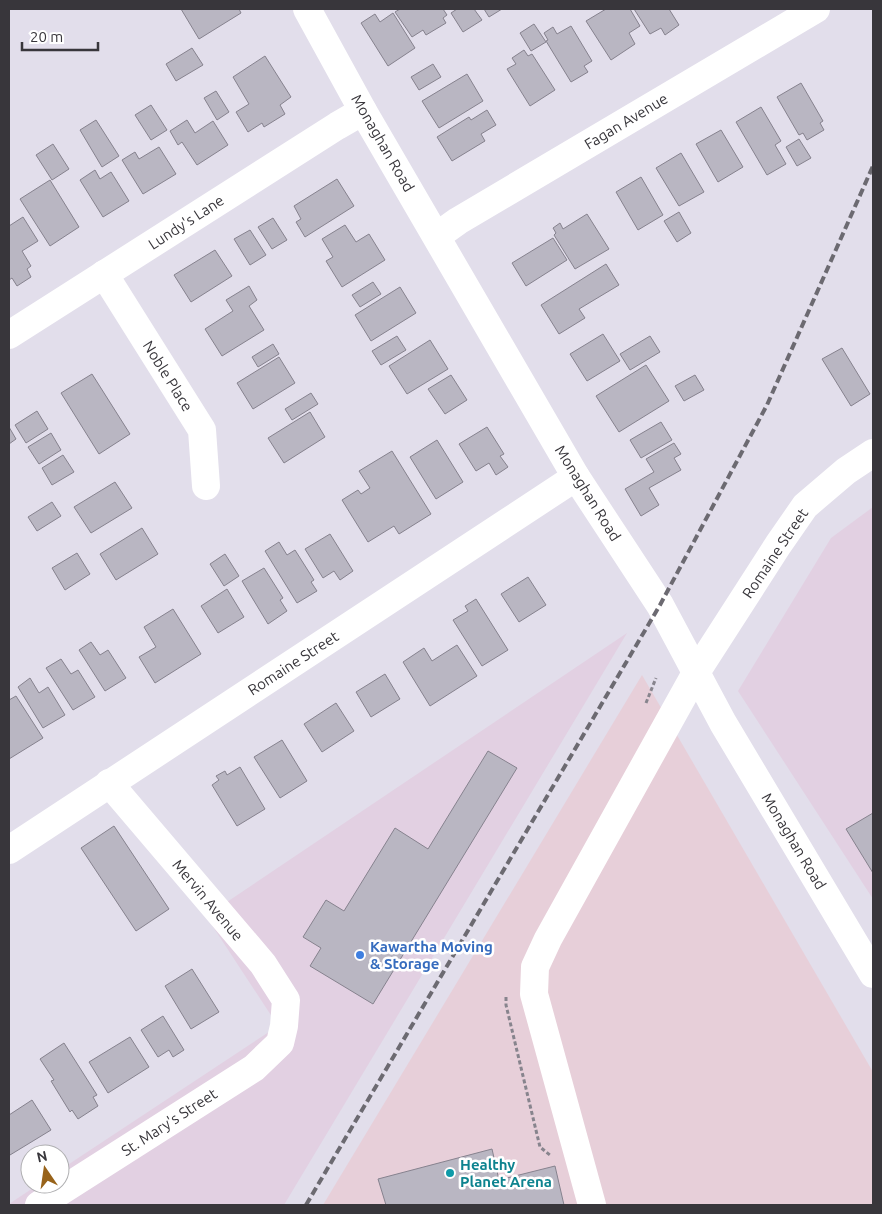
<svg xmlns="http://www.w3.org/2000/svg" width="882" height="1214" font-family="Ubuntu,sans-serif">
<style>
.commercial{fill:#e7cfd9}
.industrial{fill:#e2d0e2}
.building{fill:#b9b6c2;stroke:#86828e}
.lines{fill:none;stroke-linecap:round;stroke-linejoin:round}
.path{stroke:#87848d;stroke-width:3;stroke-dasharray:4 2.5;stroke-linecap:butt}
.minor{stroke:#fff;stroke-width:28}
.major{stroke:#fff;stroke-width:28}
.rail{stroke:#6c6a71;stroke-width:4;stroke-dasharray:8 4;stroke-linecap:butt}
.shop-dot{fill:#3f7fe0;stroke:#fff;stroke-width:2}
.culture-dot{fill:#0f9aa8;stroke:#fff;stroke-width:2}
.labels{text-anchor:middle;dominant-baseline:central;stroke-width:5;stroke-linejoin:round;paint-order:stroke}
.street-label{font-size:15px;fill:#38363b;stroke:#fff}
.shop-label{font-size:15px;font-weight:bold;fill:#366cbe;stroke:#fff;text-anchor:start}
.culture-label{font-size:15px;font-weight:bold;fill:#0d838f;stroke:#fff;text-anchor:start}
</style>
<rect width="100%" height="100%" fill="#e2deeb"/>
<path class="commercial" d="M642,675L873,1072V1205H323Z"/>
<g class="industrial">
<path d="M873,507V899L738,691L831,538Z"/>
<path d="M627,633L284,1205H9V1204L39,1184H60V1170L278,1026L206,916Z"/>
</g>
<g class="building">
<path d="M181,9H239L241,13L199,39Z"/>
<path d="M400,9H443L447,15L443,18L446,23L426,35L423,30L412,37L395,12Z"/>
<path d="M457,9H474L482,20L463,32L451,13Z"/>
<path d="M484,9H502L489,17Z"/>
<path d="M606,9H630L640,26L629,33L635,44L611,60L586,21Z"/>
<path d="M634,9H669L679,25L665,35L661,28L650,34Z"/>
<path d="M393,13L415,48L388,66L361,23L375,14L380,22Z"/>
<path d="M534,24L546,42L531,51L520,33Z"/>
<path d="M571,26L592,61L584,66L588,72L571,82L546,41L548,40L544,33L553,27L557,34Z"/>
<path d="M192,48L203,65L176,81L166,64Z"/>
<path d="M524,50L528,56L532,54L555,90L530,106L507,69L516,64L512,58Z"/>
<path d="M265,56L291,97L280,105L285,114L264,127L262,123L248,132L236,112L249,104L233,77Z"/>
<path d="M433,64L441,77L419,90L411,77Z"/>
<path d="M467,74L483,101L439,128L422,101Z"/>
<path d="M801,83L823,121L820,123L824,130L807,140L803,133L799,135L777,97Z"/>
<path d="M216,91L229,112L217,120L204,98Z"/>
<path d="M151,105L167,130L151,140L135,115Z"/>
<path d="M761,107L781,141L775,145L786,164L767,175L736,122Z"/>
<path d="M487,110L496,125L481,134L485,141L452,161L437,137L469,117L471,120Z"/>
<path d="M96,120L119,156L102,167L80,130Z"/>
<path d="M187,120L195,133L213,121L228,145L197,165L182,142L178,145L170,131Z"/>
<path d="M721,130L743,167L718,182L696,144Z"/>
<path d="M799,139L811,158L797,166L786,147Z"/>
<path d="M53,144L69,169L52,180L36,155Z"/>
<path d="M159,147L176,174L143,194L122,160L135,152L139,159Z"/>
<path d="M681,153L704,192L679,206L656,168Z"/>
<path d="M95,170L100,179L111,172L129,201L103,217L80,180Z"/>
<path d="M641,177L663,215L638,230L616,192Z"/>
<path d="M337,179L354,206L305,237L296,222L301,219L294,206Z"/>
<path d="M50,180L79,227L50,246L20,199Z"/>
<path d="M679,212L691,233L677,242L664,221Z"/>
<path d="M587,214L609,249L575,269L554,235L556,233L553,228L560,223L563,229Z"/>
<path d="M23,217L38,241L22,251L31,266L27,269L31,277L17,286L12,278L9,280V226Z"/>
<path d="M273,218L287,240L272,249L258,227Z"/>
<path d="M345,225L356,242L369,234L385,260L342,287L326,261L333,257L322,239Z"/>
<path d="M250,230L266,255L250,265L234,239Z"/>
<path d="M553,238L567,260L526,286L512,263Z"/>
<path d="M215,250L232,276L191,302L174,275Z"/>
<path d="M606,264L619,285L579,309L585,318L559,334L541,305Z"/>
<path d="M373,282L381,294L360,307L352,295Z"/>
<path d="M249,286L257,300L249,306L264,330L222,356L205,329L233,311L226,300Z"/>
<path d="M400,287L416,313L371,341L355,315Z"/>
<path d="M603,334L620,361L587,381L570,354Z"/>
<path d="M397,336L406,350L381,365L372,351Z"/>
<path d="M650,336L660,352L630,370L620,354Z"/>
<path d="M430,340L448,369L407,394L389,366Z"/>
<path d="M273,344L279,354L258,367L252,357Z"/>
<path d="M842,348L870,394L851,406L822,359Z"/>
<path d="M279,357L295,383L253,409L237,383Z"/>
<path d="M646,365L669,401L619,432L596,396Z"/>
<path d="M92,374L130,434L99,454L61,393Z"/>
<path d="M451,375L467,400L445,414L428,389Z"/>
<path d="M695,375L704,390L684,401L675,386Z"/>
<path d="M311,393L318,404L292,420L285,409Z"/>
<path d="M37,411L48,429L26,443L15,425Z"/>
<path d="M310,412L325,437L284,463L268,438Z"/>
<path d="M661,422L672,440L641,458L630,440Z"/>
<path d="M9,427L16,439L9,444Z"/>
<path d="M487,427L504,454L500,456L508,467L496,475L489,463L476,471L459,444Z"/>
<path d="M51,433L61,450L39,464L28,447Z"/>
<path d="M437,440L463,482L436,499L410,457Z"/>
<path d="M674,443L681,454L674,458L681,470L649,488L659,505L641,516L625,489L654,472L646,459Z"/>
<path d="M392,451L431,514L399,534L394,526L368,542L342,500L358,490L361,494L370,488L359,471Z"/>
<path d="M63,455L74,472L52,485L42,468Z"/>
<path d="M115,482L132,508L91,533L74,507Z"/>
<path d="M52,502L61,516L37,531L28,517Z"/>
<path d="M142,528L158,554L116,580L100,554Z"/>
<path d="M330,534L353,571L340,580L334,571L323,578L305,549Z"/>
<path d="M279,542L287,555L295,550L314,580L311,582L317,591L297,603L265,551Z"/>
<path d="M77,553L90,574L65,590L52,568Z"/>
<path d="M225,554L239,576L224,586L210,564Z"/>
<path d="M264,568L283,598L280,600L287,611L268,624L242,581Z"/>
<path d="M528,577L546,605L519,622L501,594Z"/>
<path d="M227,589L244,617L218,633L201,606Z"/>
<path d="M476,599L508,650L482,666L453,620L468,611L465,606Z"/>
<path d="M173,609L201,654L155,683L139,657L156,647L144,627Z"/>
<path d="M91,642L100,655L108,650L126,678L105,691L79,650Z"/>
<path d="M457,645L477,676L430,706L403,662L424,648L432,661Z"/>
<path d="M61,659L71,674L78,670L95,697L73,710L46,668Z"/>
<path d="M385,674L400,699L371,717L356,692Z"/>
<path d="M30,678L39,693L48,687L65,715L43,728L18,687Z"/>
<path d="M16,696L43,738L9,759V700Z"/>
<path d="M336,703L354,731L322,752L304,724Z"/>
<path d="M282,740L307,781L280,798L254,757Z"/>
<path d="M488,751L517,768L373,1004L310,966L321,948L303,937L326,900L344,911L395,828L428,849Z"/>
<path d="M240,767L265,809L237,826L212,785L219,780L216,776L225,771L227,775Z"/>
<path d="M873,813V873L846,829Z"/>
<path d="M114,826L169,909L136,931L81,848Z"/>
<path d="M192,969L219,1012L191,1029L165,986Z"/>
<path d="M163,1016L184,1050L173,1057L169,1050L158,1057L141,1030Z"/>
<path d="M130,1037L149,1067L108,1093L89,1062Z"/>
<path d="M64,1043L97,1095L93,1097L98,1106L78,1119L72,1110L70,1112L51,1081L54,1080L40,1059Z"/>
<path d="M32,1100L51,1130L10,1155L9,1153V1115Z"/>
<path d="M492,1149L499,1180L555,1166L564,1205H386L378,1179Z"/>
</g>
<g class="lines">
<g class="path">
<path d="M646,703L656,678"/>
<path d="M506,997V1005L540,1147L550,1155"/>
</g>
<g class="minor">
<path d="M437,236L458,221L816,9"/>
<path d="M104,274L202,430L206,486"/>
<path d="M9,335L337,126L363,111"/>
<path d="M9,850L576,477"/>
<path d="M39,1205L254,1068L280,1043L284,1026L286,1000L263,964L109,783"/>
<path d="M592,1205L534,994L535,967L548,939L697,671L778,545L805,506L846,471L873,453"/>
</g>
<path class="major" d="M307,9L363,111L576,477L660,605L723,723L873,974"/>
<path class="rail" d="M306,1205L660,605L767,405L873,166"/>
</g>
<circle class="shop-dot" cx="360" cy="955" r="5"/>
<circle class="culture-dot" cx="450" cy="1173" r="5"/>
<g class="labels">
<g class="street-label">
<text transform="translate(626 121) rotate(-31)">Fagan Avenue</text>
<text transform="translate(383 143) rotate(60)">Monaghan Road</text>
<text transform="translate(186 222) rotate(-33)">Lundy's Lane</text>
<text transform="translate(168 376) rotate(58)">Noble Place</text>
<text transform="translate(588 493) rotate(58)">Monaghan Road</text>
<text transform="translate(775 553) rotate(-56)">Romaine Street</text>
<text transform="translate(293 663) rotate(-33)">Romaine Street</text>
<text transform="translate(794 841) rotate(59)">Monaghan Road</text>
<text transform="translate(208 900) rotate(50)">Mervin Avenue</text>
<text transform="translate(169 1122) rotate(-33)">St. Mary's Street</text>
</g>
<g class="shop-label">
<text x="370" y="946">Kawartha Moving<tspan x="370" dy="17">&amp; Storage</tspan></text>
</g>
<g class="culture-label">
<text x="460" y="1164">Healthy<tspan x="460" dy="17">Planet Arena</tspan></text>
</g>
</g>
<rect width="882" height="1214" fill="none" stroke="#38363b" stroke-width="20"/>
<g transform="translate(45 1169) rotate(347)"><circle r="24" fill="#ffffff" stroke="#afafb1"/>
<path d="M0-4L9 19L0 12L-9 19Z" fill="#98631a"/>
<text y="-8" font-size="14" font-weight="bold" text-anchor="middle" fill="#38363b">N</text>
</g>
<path d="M22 42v8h76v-8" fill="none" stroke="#38363b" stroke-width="2.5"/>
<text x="30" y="42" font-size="15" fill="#38363b" stroke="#ffffff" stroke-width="4" paint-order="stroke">20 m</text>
</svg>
